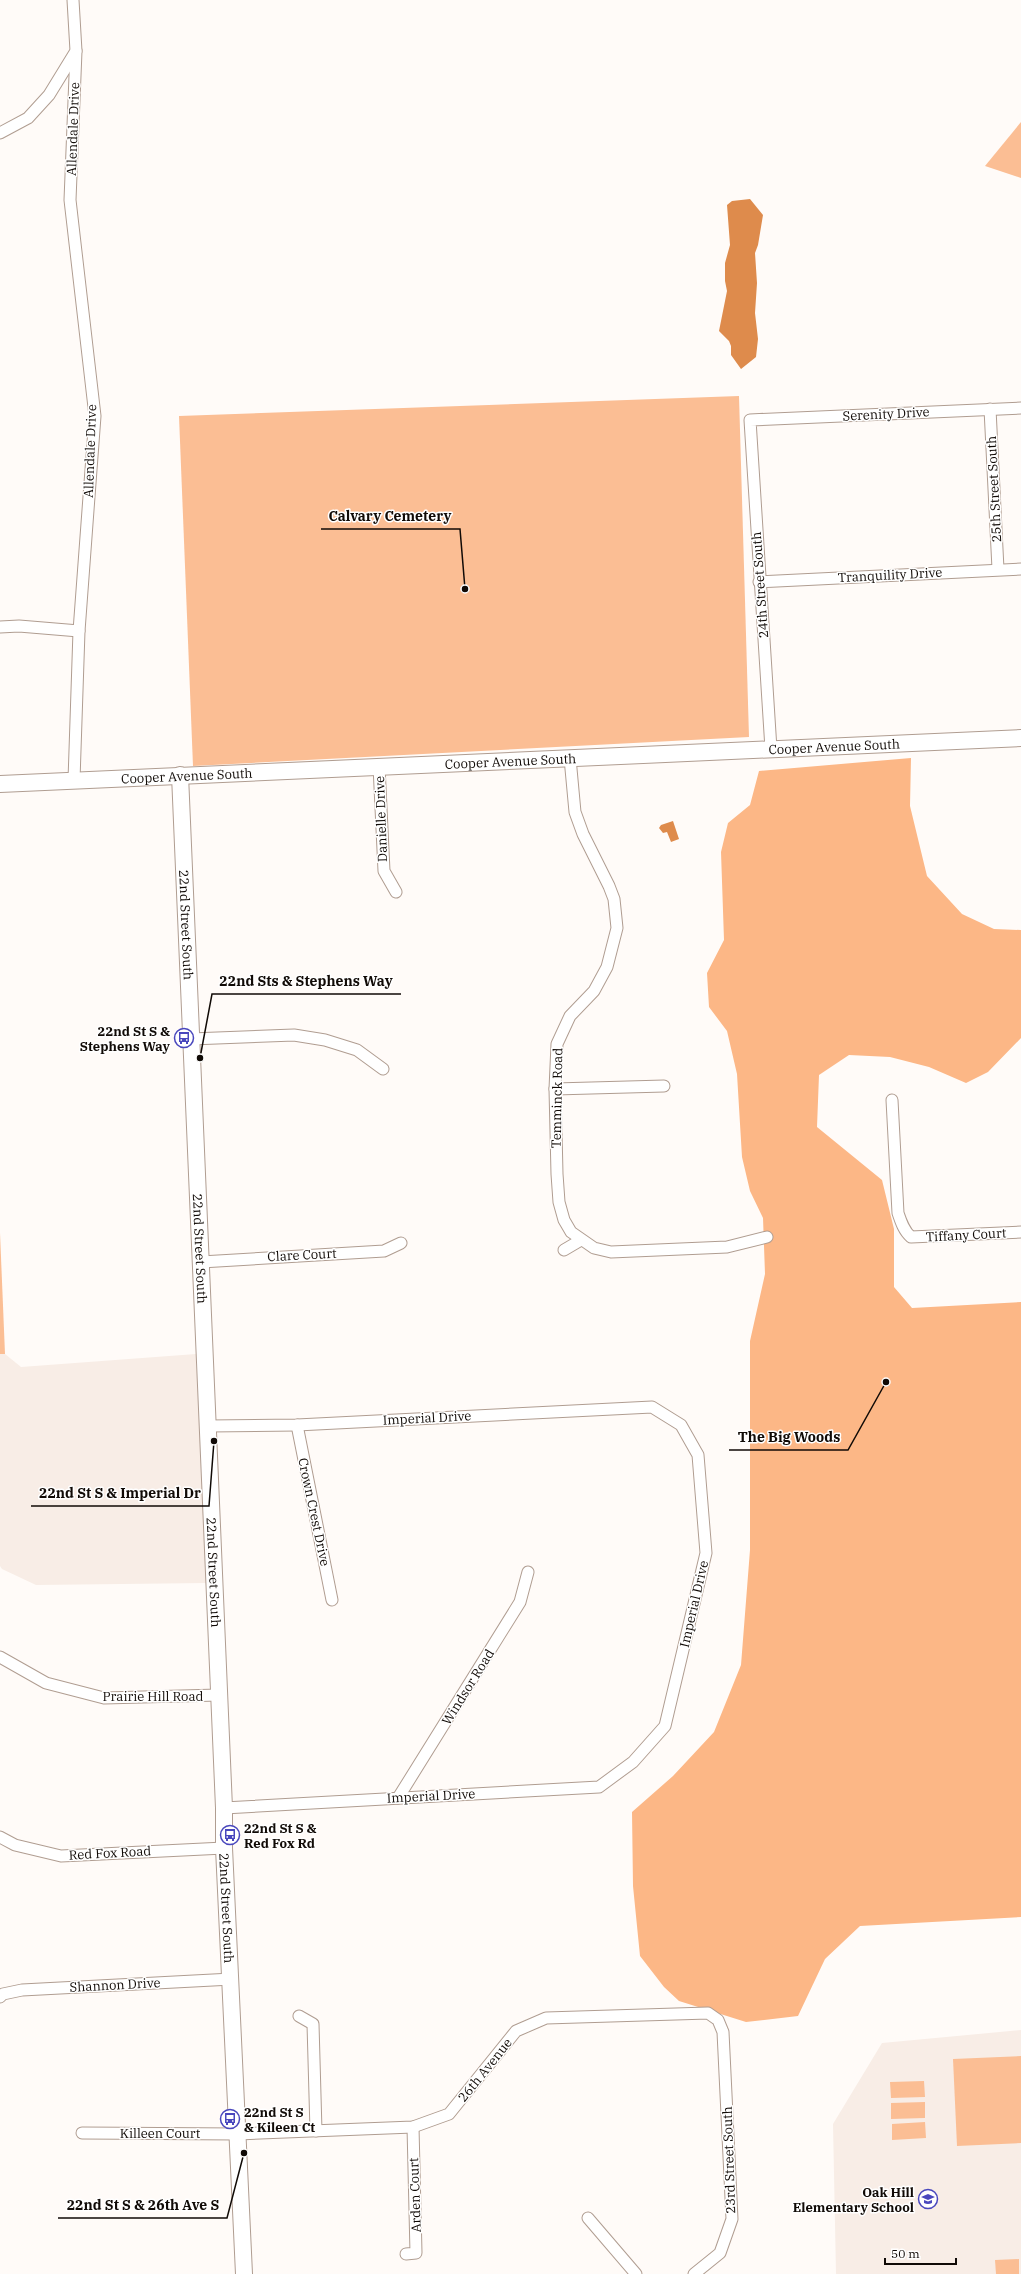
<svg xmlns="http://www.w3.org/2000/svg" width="1021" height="2274" font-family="'IBM Plex Serif',serif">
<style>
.built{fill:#f8ede6}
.green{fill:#fbbe94}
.forest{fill:#fcb786}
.water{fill:#de8b4c}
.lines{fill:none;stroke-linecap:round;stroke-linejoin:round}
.street-casing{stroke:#b09d91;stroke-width:13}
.secondary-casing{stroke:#b09d91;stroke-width:18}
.street{stroke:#fff;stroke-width:11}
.secondary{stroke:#fff;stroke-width:16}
.labels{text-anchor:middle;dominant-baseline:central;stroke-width:3;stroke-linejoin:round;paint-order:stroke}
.street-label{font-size:13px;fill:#100a06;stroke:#fff}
.poi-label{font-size:13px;font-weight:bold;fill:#100a06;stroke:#fff;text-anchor:end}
.leader{fill:none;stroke:#100a06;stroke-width:1.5}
.callout-dot{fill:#100a06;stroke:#fff;stroke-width:1.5}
.callout-label{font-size:14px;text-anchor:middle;font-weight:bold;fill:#100a06;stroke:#fff;stroke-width:3;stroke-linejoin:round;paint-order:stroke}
</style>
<rect width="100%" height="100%" fill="#fffbf8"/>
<g class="built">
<path d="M0,1354H5L21,1367L196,1354L207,1583L36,1585L2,1569L0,1566Z"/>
<path d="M1021,2030V2274H836L833,2124L882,2043Z"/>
</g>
<g class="green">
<path d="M1021,122V178L985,166Z"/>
<path d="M739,396L749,737L193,766L179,416Z"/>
<path d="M0,1233L5,1354H0Z"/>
<path d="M1021,2056V2143L957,2146L953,2059Z"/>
<path d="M924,2081L925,2097L891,2098L890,2082Z"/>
<path d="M925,2102V2118L891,2119V2103Z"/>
<path d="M925,2122L926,2138L892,2140V2124Z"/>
<path d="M1019,2259V2274H996L995,2260Z"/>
</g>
<path class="forest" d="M911,758L910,806L927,876L962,914L994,929L1021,930V1038L988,1072L966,1083L929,1067L890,1057L849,1055L819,1075L817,1127L882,1180L894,1229V1287L912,1308L1021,1302V1917L860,1926L825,1959L798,2016L746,2022L679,2001L664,1987L640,1956L633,1886L632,1812L673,1776L714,1732L741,1665L750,1550V1341L765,1274L763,1218L750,1191L742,1157L737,1074L727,1031L709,1007L707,973L724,940L721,852L728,823L750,805L759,771Z"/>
<g class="water">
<path d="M750,199L763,215L758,245L755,253L757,283L755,313L758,339L756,357L741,369L731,355V346L729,341L719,331L727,291L725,281V263L730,245L727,205L732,201Z"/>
<path d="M673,821L679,839L671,842L667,832L663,833L659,828L661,825Z"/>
</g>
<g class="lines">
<g class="street-casing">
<g id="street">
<path d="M0,133L28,118L49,95L76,51L73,0"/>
<path d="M990,409L998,569"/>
<path d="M759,582L1021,569"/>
<path d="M0,627L19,626L79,631"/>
<path d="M771,749L750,420L1021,408"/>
<path d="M570,758L575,812L583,834L609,886L614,899L617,928L607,967L594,991L570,1016L557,1044L555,1089L557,1174L559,1202L564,1220L571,1232L594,1248L611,1252L727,1247L767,1237"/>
<path d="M379,766L384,871L396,892"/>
<path d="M74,780L79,631L95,416L70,200L76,51"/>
<path d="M191,1039L294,1035L325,1040L357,1050L383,1069"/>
<path d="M555,1089L664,1086"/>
<path d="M892,1100L898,1213C901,1222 904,1231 911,1237L1021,1232"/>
<path d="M564,1250L581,1240"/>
<path d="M201,1262L384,1251L401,1243"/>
<path d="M297,1425L332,1600"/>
<path d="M208,1426L297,1425L652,1407L681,1425L698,1455L706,1553L665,1726L633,1762L599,1787L224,1808"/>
<path d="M0,1657L46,1683L104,1698L219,1695"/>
<path d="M398,1798L520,1602L528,1572"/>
<path d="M0,1837L15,1845L61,1856L224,1848"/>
<path d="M0,1997L3,1994L22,1990L232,1979"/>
<path d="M299,2016L313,2024L316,2131"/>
<path d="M82,2133L238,2134L413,2127L449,2114L516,2031L546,2018L708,2013L718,2020L723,2032L732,2219L720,2253L694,2274"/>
<path d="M588,2218L636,2274"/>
<path d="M406,2254L416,2253L413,2127"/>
</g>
</g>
<g class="secondary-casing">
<g id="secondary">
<path id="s1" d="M180,775L224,1808V1848L244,2274"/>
<path id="s2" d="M0,784L1021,738"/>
</g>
</g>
<use href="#street" class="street"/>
<use href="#secondary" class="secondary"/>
</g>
<defs>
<g id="bus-ring" transform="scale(1)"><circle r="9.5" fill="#fff" stroke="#4947bd" stroke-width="1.5"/><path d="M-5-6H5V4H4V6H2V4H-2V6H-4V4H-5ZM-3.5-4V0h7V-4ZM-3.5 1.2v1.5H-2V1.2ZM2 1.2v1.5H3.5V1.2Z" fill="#4947bd"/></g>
<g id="school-ring" transform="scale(1)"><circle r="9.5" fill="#fff" stroke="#4947bd" stroke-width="1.5"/><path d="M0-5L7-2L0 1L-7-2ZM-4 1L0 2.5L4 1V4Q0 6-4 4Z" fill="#4947bd"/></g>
</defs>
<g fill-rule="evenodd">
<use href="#bus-ring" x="184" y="1038"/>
<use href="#bus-ring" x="230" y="1835"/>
<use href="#bus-ring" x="230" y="2119"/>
<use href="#school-ring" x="928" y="2199"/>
</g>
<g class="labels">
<g class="street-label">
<text transform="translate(73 129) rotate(-88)">Allendale Drive</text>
<text transform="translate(886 414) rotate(-3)">Serenity Drive</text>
<text transform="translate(90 451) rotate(-88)">Allendale Drive</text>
<text transform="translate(994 489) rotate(-93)">25th Street South</text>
<text transform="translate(890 575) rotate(-3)">Tranquility Drive</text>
<text transform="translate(760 585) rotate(-94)">24th Street South</text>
<text stroke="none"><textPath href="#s2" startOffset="835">Cooper Avenue South</textPath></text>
<text stroke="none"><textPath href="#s2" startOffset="511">Cooper Avenue South</textPath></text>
<text stroke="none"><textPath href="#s2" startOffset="187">Cooper Avenue South</textPath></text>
<text transform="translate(381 819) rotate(-92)">Danielle Drive</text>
<text stroke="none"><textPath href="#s1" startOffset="150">22nd Street South</textPath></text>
<text transform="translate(557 1098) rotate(-89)">Temminck Road</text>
<text transform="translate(966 1235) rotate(-3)">Tiffany Court</text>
<text stroke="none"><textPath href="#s1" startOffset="474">22nd Street South</textPath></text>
<text transform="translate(302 1255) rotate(-3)">Clare Court</text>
<text transform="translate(427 1418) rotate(-3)">Imperial Drive</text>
<text transform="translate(314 1512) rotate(78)">Crown Crest Drive</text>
<text stroke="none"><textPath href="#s1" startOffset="798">22nd Street South</textPath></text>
<text transform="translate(694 1604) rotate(-77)">Imperial Drive</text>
<text transform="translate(468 1687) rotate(-58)">Windsor Road</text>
<text x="153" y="1696">Prairie Hill Road</text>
<text transform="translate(431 1796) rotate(-3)">Imperial Drive</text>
<text transform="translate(110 1853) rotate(-3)">Red Fox Road</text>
<text stroke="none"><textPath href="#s1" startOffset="1134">22nd Street South</textPath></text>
<text transform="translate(115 1985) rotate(-3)">Shannon Drive</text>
<text transform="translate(485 2070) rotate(-51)">26th Avenue</text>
<text x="160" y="2133">Killeen Court</text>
<text transform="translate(729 2160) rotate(-92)">23rd Street South</text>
<text transform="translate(415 2195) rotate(-92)">Arden Court</text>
</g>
<g class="poi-label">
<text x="170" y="1031">22nd St S &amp;<tspan x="170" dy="15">Stephens Way</tspan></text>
<text x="244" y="1828" text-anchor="start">22nd St S &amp;<tspan x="244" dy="15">Red Fox Rd</tspan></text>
<text x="244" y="2112" text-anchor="start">22nd St S<tspan x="244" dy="15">&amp; Kileen Ct</tspan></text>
<text x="914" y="2192">Oak Hill<tspan x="914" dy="15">Elementary School</tspan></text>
</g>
</g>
<path class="leader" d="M465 589L460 529H321M200 1058L212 994H401M886 1382L848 1450H729M214 1441L209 1506H31M244 2153L227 2218H58"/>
<g class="callout-dot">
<circle cx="465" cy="589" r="4"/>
<circle cx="200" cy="1058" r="4"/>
<circle cx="886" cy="1382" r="4"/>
<circle cx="214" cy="1441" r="4"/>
<circle cx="244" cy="2153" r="4"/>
</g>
<g class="callout-label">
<text x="390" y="521">Calvary Cemetery</text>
<text x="306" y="986">22nd Sts &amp; Stephens Way</text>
<text x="789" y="1442">The Big Woods</text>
<text x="120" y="1498">22nd St S &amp; Imperial Dr</text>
<text x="143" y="2210">22nd St S &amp; 26th Ave S</text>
</g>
<path d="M885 2258v6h71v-6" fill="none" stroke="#100a06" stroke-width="2"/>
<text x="891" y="2258" font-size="12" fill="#100a06" stroke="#ffffff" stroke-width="3" paint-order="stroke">50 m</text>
</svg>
